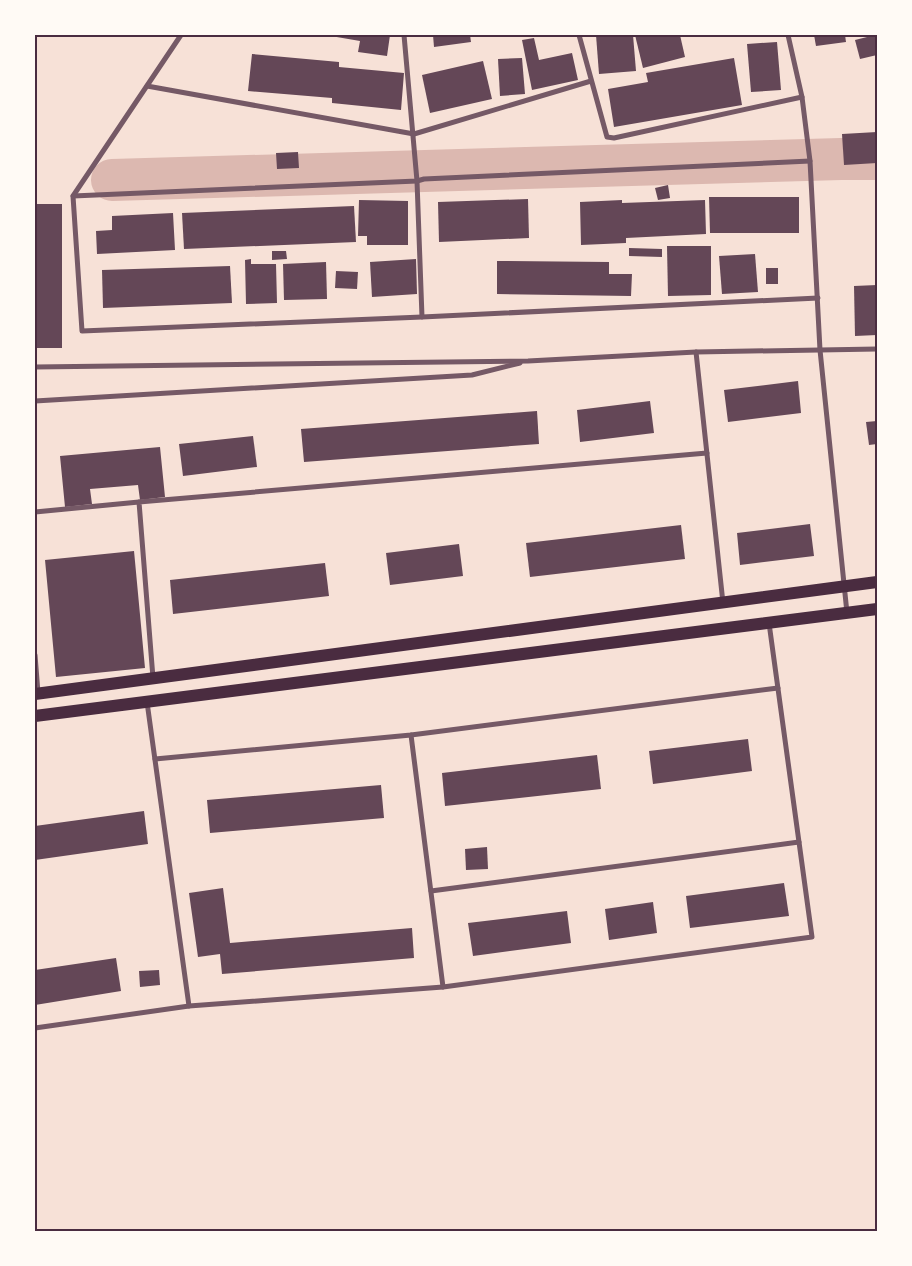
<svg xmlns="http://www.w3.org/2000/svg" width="912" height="1266" font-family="Mulish,sans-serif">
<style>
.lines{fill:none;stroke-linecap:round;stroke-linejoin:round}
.river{stroke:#dcb8b0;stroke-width:42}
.building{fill:#644757}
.minor{stroke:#755966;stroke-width:5}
.primary{stroke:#4a2c40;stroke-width:12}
.neatline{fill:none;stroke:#4a2c40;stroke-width:2}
</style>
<rect width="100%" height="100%" fill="#f7e1d7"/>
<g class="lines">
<path class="river" d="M112,180L841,159H877"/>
</g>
<g class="building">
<path d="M325,35H390L387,56L358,52L360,41Z"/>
<path d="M433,35H470L471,42L434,47Z"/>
<path d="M596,35H633L636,71L599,74Z"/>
<path d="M635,35H680L685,57L643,68Z"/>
<path d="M814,35H845L846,42L816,46Z"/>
<path d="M875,35L877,55L860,59L855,40Z"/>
<path d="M534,38L539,60L572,53L578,80L532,90L522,40Z"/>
<path d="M777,42L781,90L751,92L747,44Z"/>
<path d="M252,54L339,62V67L404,73L401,110L332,103V98L248,91Z"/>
<path d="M522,58L525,94L500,96L498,59Z"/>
<path d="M734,58L742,105L614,127L608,89L648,82L646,73Z"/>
<path d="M483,61L492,99L430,113L422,75Z"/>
<path d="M877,132V163L844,165L842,134Z"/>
<path d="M298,152L299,168L277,169L276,153Z"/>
<path d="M668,185L670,198L658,200L655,188Z"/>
<path d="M709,197H799V233H710Z"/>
<path d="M528,199L529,238L439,242L438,202Z"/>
<path d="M359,200L408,201V245H367V236H358Z"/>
<path d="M622,200V203L705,200L706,234L626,238V243L581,245L580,202Z"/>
<rect x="35" y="204" width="27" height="144"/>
<path d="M354,206L356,242L184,249L182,213Z"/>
<path d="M173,213L175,250L97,254L96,231L112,230V216Z"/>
<path d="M667,246H711V295L668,296Z"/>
<path d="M629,248L662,249V257L629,256Z"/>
<path d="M272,251H286L287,259L272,260Z"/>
<path d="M755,254L758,292L722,294L719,256Z"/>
<path d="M251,259V264H276L277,303L246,304L245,260Z"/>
<path d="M416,259L417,294L372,297L370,262Z"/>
<path d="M497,261L609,262V274H632L631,296L497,294Z"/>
<path d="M326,262L327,299L284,300L283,264Z"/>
<path d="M230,266L232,303L103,308L102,270Z"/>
<rect x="766" y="268" width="12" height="16"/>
<path d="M336,271L358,272L357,289L335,288Z"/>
<path d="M877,285V335L855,336L854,286Z"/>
<path d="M798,381L801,413L728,422L724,390Z"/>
<path d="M650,401L654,433L580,442L577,410Z"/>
<path d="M537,411L539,444L304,462L301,429Z"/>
<path d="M877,421V444L869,445L866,422Z"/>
<path d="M253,436L257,467L183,476L179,444Z"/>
<path d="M160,447L165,497L140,500L138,485L90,489L92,504L65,507L60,456Z"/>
<path d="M810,524L814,556L740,565L737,533Z"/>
<path d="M681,525L685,559L530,577L526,543Z"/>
<path d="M459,544L463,576L390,585L386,553Z"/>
<path d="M134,551L145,668L56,677L45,560Z"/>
<path d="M325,563L329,596L173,614L170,580Z"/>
<path d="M748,739L752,771L653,784L649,751Z"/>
<path d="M597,755L601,789L445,806L442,773Z"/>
<path d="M381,785L384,818L210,833L207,800Z"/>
<path d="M144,811L148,844L35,860V826Z"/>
<path d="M487,847L488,869L466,870L465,849Z"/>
<path d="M784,883L789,916L690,928L686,896Z"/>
<path d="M223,888L230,943L412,928L414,958L222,974L220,954L198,957L189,893Z"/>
<path d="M653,902L657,933L609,940L605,909Z"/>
<path d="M567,911L571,943L473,956L468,923Z"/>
<path d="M116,958L121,991L35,1005V970Z"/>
<path d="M159,970L160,985L140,987L139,971Z"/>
</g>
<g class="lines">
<g class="minor">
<path d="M181,35L73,196L82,331L422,317L818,298"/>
<path d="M404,35L417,181L422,317"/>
<path d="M579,35L607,137L614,138L802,97"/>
<path d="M788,35L802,97L810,161L820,350L847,613"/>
<path d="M147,86L414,134L591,81"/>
<path d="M73,196L417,181L424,179L810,161"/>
<path d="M696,352L723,603"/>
<path d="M35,367L528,361L696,352L877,349"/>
<path d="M35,401L472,375L520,363"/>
<path d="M35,512L139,502"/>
<path d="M35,655L38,693"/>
<path d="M153,678L139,502L707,453"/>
<path d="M147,702L189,1006"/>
<path d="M411,735L443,987"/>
<path d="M155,759L411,735L778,688"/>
<path d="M431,891L799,842"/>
<path d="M35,1028L189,1006L443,987L812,937L769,623"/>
</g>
<g class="primary">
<path d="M35,694L877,582"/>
<path d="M35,716L877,609"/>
</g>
</g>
<rect width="912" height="1266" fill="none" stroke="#fffaf5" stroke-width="72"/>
<rect x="36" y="36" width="840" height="1194" class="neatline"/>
</svg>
